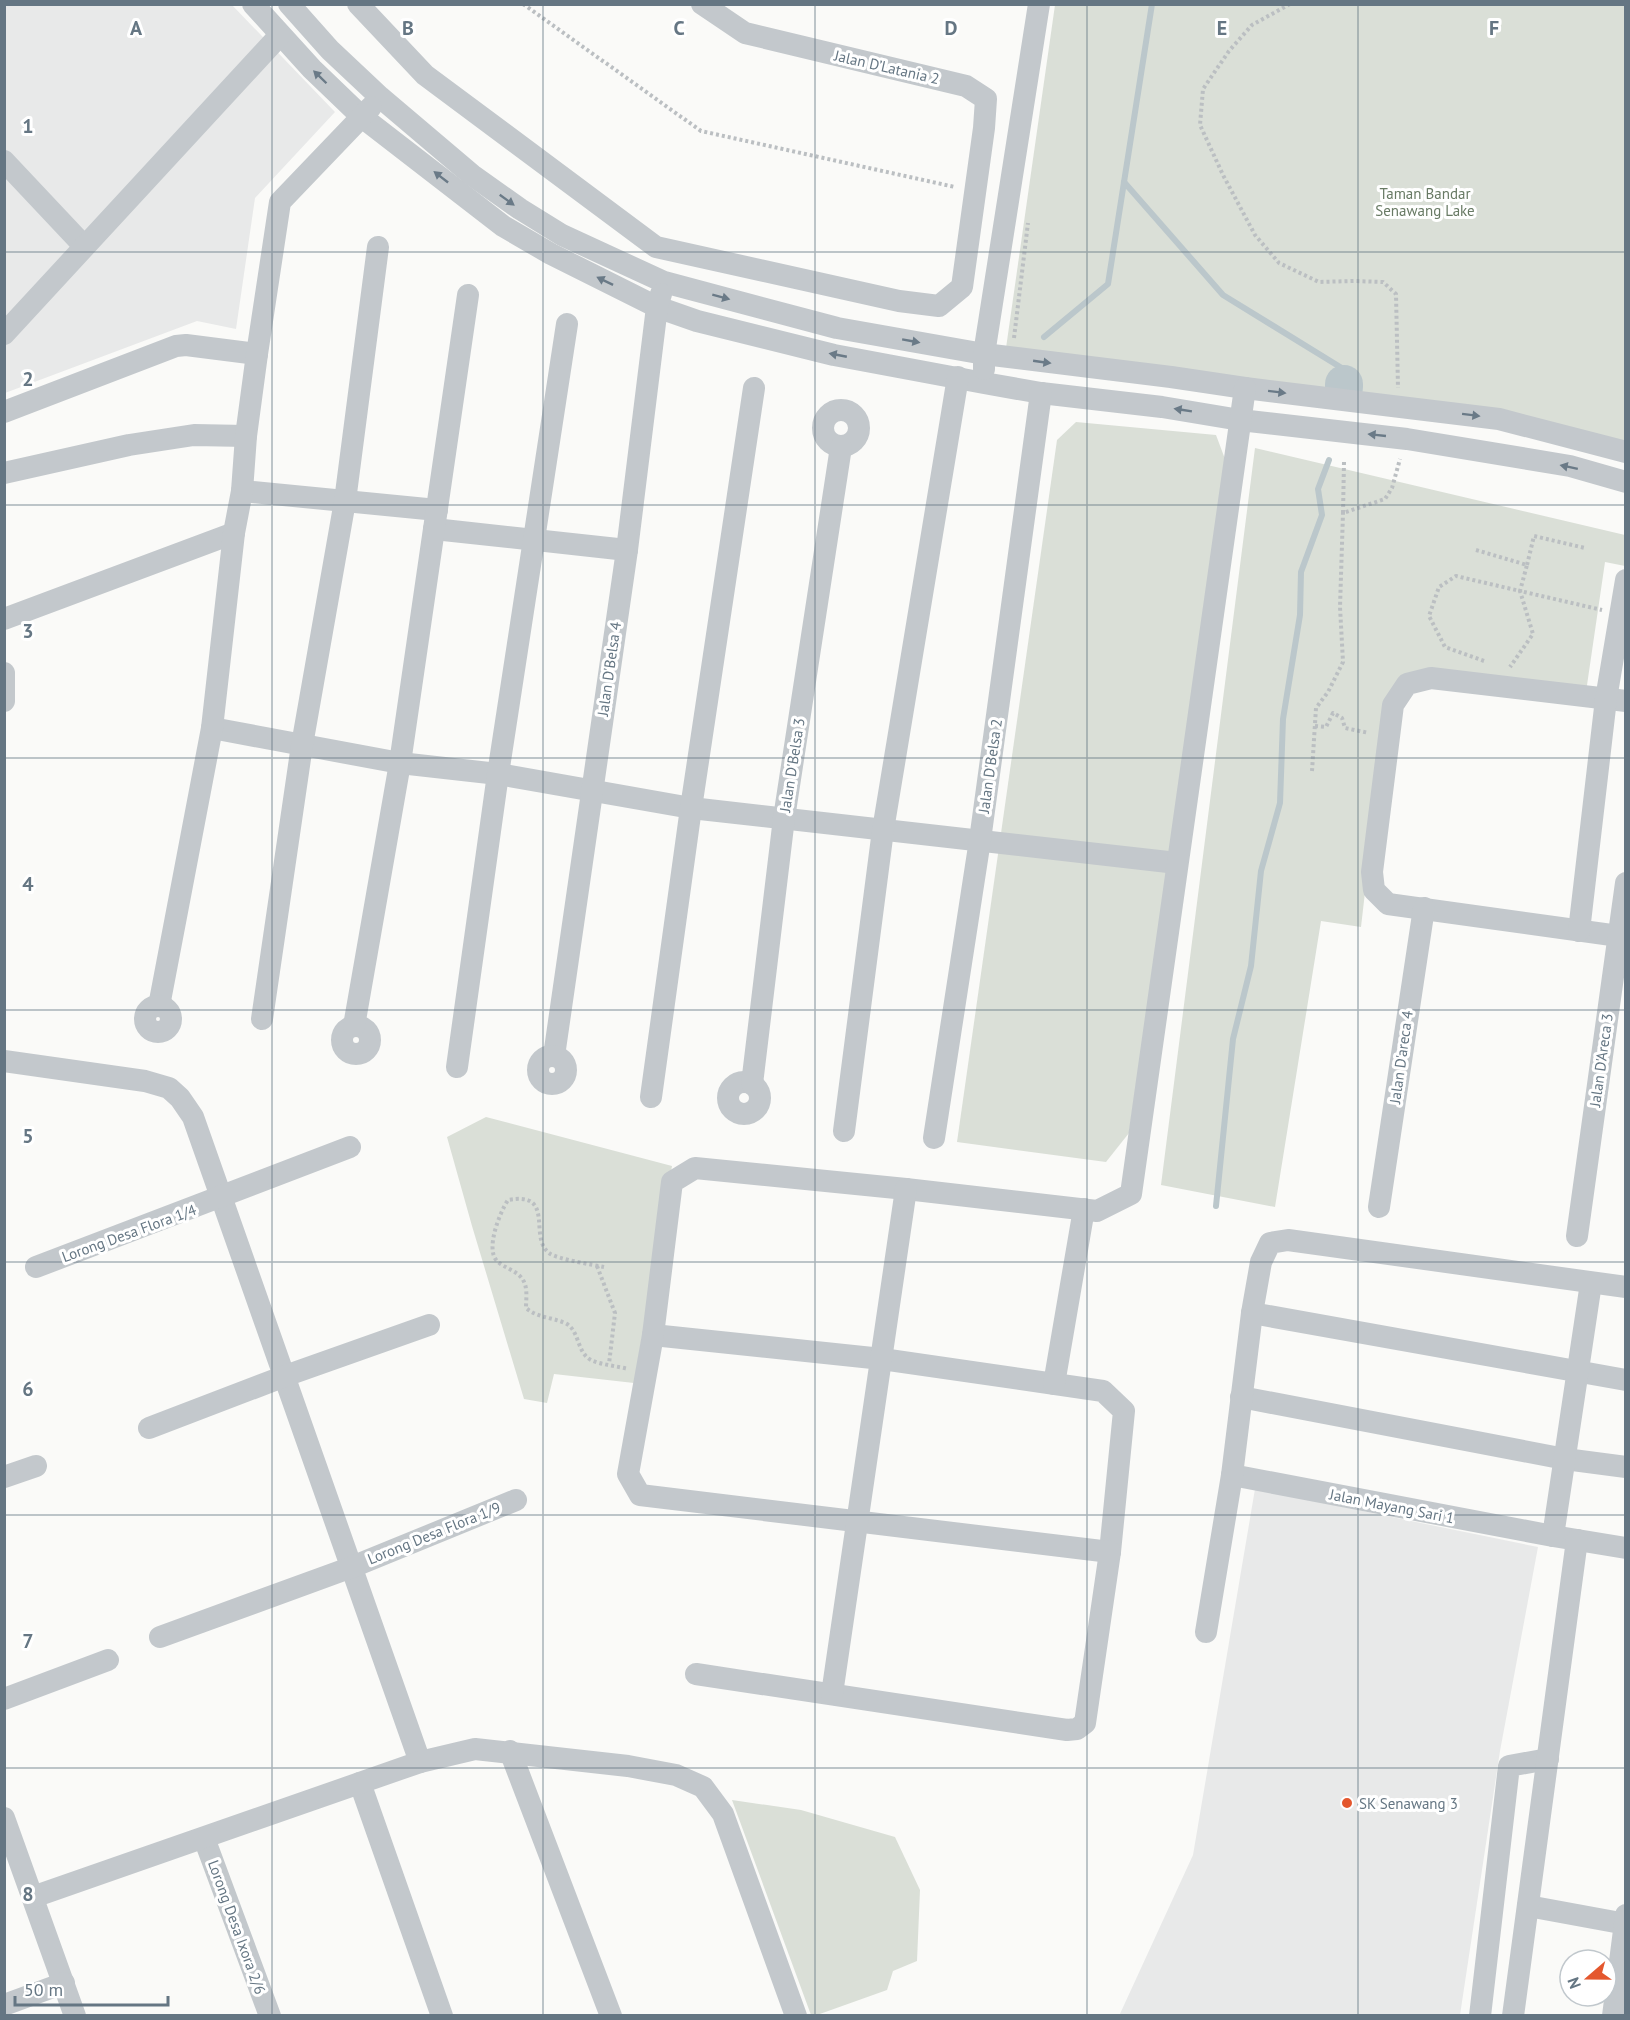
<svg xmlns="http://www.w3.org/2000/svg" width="1630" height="2020" font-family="'PT Sans',sans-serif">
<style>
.built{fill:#e8e9e9}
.green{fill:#dadfd7}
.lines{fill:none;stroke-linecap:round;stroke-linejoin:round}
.stream{stroke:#bbc7cb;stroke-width:6}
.river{stroke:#bbc7cb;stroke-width:38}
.path{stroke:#bbbfc2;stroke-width:4;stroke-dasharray:3 3;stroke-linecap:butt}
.minor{stroke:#c3c8cc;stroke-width:22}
.oneway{fill:#6a7a87}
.grid{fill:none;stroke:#657683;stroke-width:1.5;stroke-opacity:0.55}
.poi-dot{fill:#e4572e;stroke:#fff;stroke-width:2}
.labels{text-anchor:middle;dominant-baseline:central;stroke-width:6;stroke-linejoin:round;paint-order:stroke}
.street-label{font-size:15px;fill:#657683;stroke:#fff}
.park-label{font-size:15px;fill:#687a64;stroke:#fff}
.poi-label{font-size:15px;fill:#657683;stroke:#fff;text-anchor:start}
.grid-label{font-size:20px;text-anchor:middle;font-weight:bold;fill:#657683;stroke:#fff;stroke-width:6;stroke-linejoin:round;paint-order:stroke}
</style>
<rect width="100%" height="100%" fill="#fafaf8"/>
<g class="built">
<path d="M5,5H232L335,112L255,198L236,329L197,321L5,393Z"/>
<path d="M1255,1489L1538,1547L1500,1751L1460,2015L1119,2016L1193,1855Z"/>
</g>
<g class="green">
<path d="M1055,5H1625V441L1006,348Z"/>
<path d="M1076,422L1216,435L1228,467L1129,1133L1106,1162L957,1142L1057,440Z"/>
<path d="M1255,448L1625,535V566L1605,562L1586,692L1418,671L1385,719L1361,927L1321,921L1275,1207L1161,1185Z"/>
<path d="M486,1117L672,1166L634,1383L554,1374L547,1403L524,1399L472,1226L447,1137Z"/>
<path d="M732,1800L801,1810L895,1837L920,1890L917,1961L893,1971L887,1990L817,2015H811Z"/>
</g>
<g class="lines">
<g class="stream">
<path d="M1124,182L1223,295L1345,370L1344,384"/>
<path d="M1044,337L1108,284L1152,4"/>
<path d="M1216,1206L1233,1039L1251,966L1261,871L1280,803L1283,719L1300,615L1301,572L1322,515L1318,489L1329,460"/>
</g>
<path class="river" d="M1344,387V384"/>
<g class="path">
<path d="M523,4L701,131L955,187"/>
<path d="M1290,4L1252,25L1229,51L1203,89L1200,125L1223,175L1255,235L1279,263L1319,282L1354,281L1383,282L1396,294L1398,388"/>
<path d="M1014,338L1028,223"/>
<path d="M1344,462L1343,513L1385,499L1392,488L1400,459"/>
<path d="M1476,550L1527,565L1520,591L1602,610"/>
<path d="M1527,565L1534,536L1585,548"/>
<path d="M1484,661L1445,647L1429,616L1439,587L1456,576L1520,591L1533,634L1510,667"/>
<path d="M1315,726L1326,727L1333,713L1342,718L1345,728L1369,733"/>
<path d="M1312,771L1316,708L1328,692L1343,662L1340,607L1343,513"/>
<path d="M597,1266L615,1313L609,1364"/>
<path d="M604,1267C594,1265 556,1259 549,1253C528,1237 556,1191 508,1200C500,1212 485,1249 497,1261C504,1268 518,1271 523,1280C528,1288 526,1299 526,1308C538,1318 551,1317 565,1323C580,1330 576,1352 591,1360C602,1365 617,1366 628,1369"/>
</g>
<g class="minor">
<path d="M253,4L312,69L362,117L503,226L551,254L657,307L697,321L834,355L984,383L1041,393L1162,407L1240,420L1407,439L1570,466L1626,482"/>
<path d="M289,4L330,50L380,97L472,175L520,209L562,235L664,282L837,328L984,354L1171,377L1245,388L1499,419L1626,452"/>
<path d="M358,4L425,75L656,247L899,301L939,306L962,287L984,128L986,99L966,86L745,33L702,4"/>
<path d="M4,161L84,246"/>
<path d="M4,334L280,35"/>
<path d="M984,369V354L1039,4"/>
<circle cx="841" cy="428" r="18"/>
<path d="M4,412L176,346L186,345L257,354"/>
<path d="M4,473L129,445L194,435L246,436"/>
<path d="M242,491L437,510"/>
<path d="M434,529L627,550"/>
<path d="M4,619L234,533"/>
<path d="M4,673V701"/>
<path d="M1626,701L1431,678L1407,684L1393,705L1372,872L1374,890L1388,904L1626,937"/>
<path d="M212,728L400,763L498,774L691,808L1177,863"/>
<path d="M1579,931L1606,699L1626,580"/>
<path d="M159,1006L212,728L234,533L242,491L246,436L257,354L280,202L371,107"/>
<circle cx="158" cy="1019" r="13"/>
<path d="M262,1019L302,745L345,501L378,247"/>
<circle cx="356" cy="1040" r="14"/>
<path d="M354,1026L400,763L468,295"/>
<path d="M554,1056L627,550L657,307L661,294"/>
<circle cx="552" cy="1070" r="14"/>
<path d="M4,1061L145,1081L169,1088L180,1098L193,1117L420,1762"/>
<path d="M457,1067L498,774L567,324"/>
<circle cx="744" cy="1098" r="16"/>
<path d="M752,1084L784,818L841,447"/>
<path d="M651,1097L691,808L754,388"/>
<path d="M844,1131L883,830L958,377"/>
<path d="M934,1138L980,840L1041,393"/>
<path d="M1379,1207L1424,908"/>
<path d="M1577,1236L1626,883"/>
<path d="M36,1267L350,1147"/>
<path d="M1252,1313L1626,1380"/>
<path d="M653,1335L882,1359L1103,1391L1124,1411L1110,1552L1085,1723L1077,1729L1067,1730L696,1674"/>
<path d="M1054,1384L1084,1209"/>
<path d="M1241,1397L1565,1459L1626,1467"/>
<path d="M149,1428L285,1376L429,1325"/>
<path d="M1232,1475L1553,1536L1626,1548"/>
<path d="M4,1477L36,1466"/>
<path d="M1553,1536L1591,1283"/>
<path d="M1110,1552L640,1495L628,1474L653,1335L672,1182L695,1168L906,1189L1097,1211L1131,1194L1245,388"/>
<path d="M1206,1632L1232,1475L1252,1313L1261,1262L1270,1243L1288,1240L1626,1287"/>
<path d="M160,1637L352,1567L516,1500"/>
<path d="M832,1694L906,1189"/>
<path d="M4,1699L108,1660"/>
<path d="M510,1751L611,2016"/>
<path d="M360,1783L442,2016"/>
<path d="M4,1818L75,2016"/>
<path d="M204,1838L270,2016"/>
<path d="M33,1897L420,1762L475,1749L628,1766L676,1775L703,1787L723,1814L796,2016"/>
<path d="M1528,1906L1626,1924"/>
<path d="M4,2005L64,1983"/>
<path d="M1480,2016L1509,1766L1548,1759"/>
<path d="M1513,2016L1577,1540"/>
<path d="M1613,2016L1626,1915"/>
</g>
</g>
<defs><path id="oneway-solid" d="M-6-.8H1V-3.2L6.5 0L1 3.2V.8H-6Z" transform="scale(1.5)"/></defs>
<g class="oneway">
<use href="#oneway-solid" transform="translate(320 77) rotate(-136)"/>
<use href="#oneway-solid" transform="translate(441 177) rotate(-142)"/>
<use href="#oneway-solid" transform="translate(507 200) rotate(36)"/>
<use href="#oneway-solid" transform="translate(605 281) rotate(-154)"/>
<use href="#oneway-solid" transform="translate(721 297) rotate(15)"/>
<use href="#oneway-solid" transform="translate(911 341) rotate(10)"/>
<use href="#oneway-solid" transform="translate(838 355) rotate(-169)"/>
<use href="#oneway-solid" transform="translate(1042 362) rotate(8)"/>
<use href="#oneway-solid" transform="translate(1277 392) rotate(7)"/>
<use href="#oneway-solid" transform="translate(1183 410) rotate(-171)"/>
<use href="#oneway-solid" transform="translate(1471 415) rotate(7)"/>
<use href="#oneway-solid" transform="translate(1377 435) rotate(-174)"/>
<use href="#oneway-solid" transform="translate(1569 467) rotate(-168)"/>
</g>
<path class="grid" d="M272,4V2016M543,4V2016M815,4V2016M1087,4V2016M1358,4V2016M4,252H1626M4,505H1626M4,758H1626M4,1010H1626M4,1262H1626M4,1515H1626M4,1768H1626"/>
<circle class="poi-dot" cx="1347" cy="1803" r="6"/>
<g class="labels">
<g class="street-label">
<text transform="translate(887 67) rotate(13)">Jalan D’Latania 2</text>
<text transform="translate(609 669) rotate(-82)">Jalan D'Belsa 4</text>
<text transform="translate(792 765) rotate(-81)">Jalan D'Belsa 3</text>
<text transform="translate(990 766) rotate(-82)">Jalan D'Belsa 2</text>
<text transform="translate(1401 1057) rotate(-82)">Jalan D'areca 4</text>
<text transform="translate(1601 1060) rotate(-82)">Jalan D'Areca 3</text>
<text transform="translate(129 1233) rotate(-20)">Lorong Desa Flora 1/4</text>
<text transform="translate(1392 1506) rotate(11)">Jalan Mayang Sari 1</text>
<text transform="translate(434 1533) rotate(-22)">Lorong Desa Flora 1/9</text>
<text transform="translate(237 1927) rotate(70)">Lorong Desa Ixora 2/6</text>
</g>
<g class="park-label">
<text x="1425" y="193">Taman Bandar<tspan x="1425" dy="17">Senawang Lake</tspan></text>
</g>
<g class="poi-label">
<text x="1359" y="1803">SK Senawang 3</text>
</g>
</g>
<g class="grid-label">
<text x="136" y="35">A</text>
<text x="408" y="35">B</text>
<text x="679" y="35">C</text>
<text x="951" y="35">D</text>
<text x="1222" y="35">E</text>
<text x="1494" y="35">F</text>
<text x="28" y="133">1</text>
<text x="28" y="386">2</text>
<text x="28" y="638">3</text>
<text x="28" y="891">4</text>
<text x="28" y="1143">5</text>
<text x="28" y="1396">6</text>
<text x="28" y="1648">7</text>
<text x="28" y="1901">8</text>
</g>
<rect width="1630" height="2020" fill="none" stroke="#657683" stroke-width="12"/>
<g transform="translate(1588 1978) rotate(250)"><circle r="28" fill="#ffffff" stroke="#c1c8cd" stroke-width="1.5"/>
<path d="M0-4.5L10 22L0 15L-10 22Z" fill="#e4572e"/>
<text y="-9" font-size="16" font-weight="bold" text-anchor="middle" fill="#657683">N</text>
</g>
<path d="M15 1996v9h153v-9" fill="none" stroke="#657683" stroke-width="3"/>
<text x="24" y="1996" font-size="18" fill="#657683" stroke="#ffffff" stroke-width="4.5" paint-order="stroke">50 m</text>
</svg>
